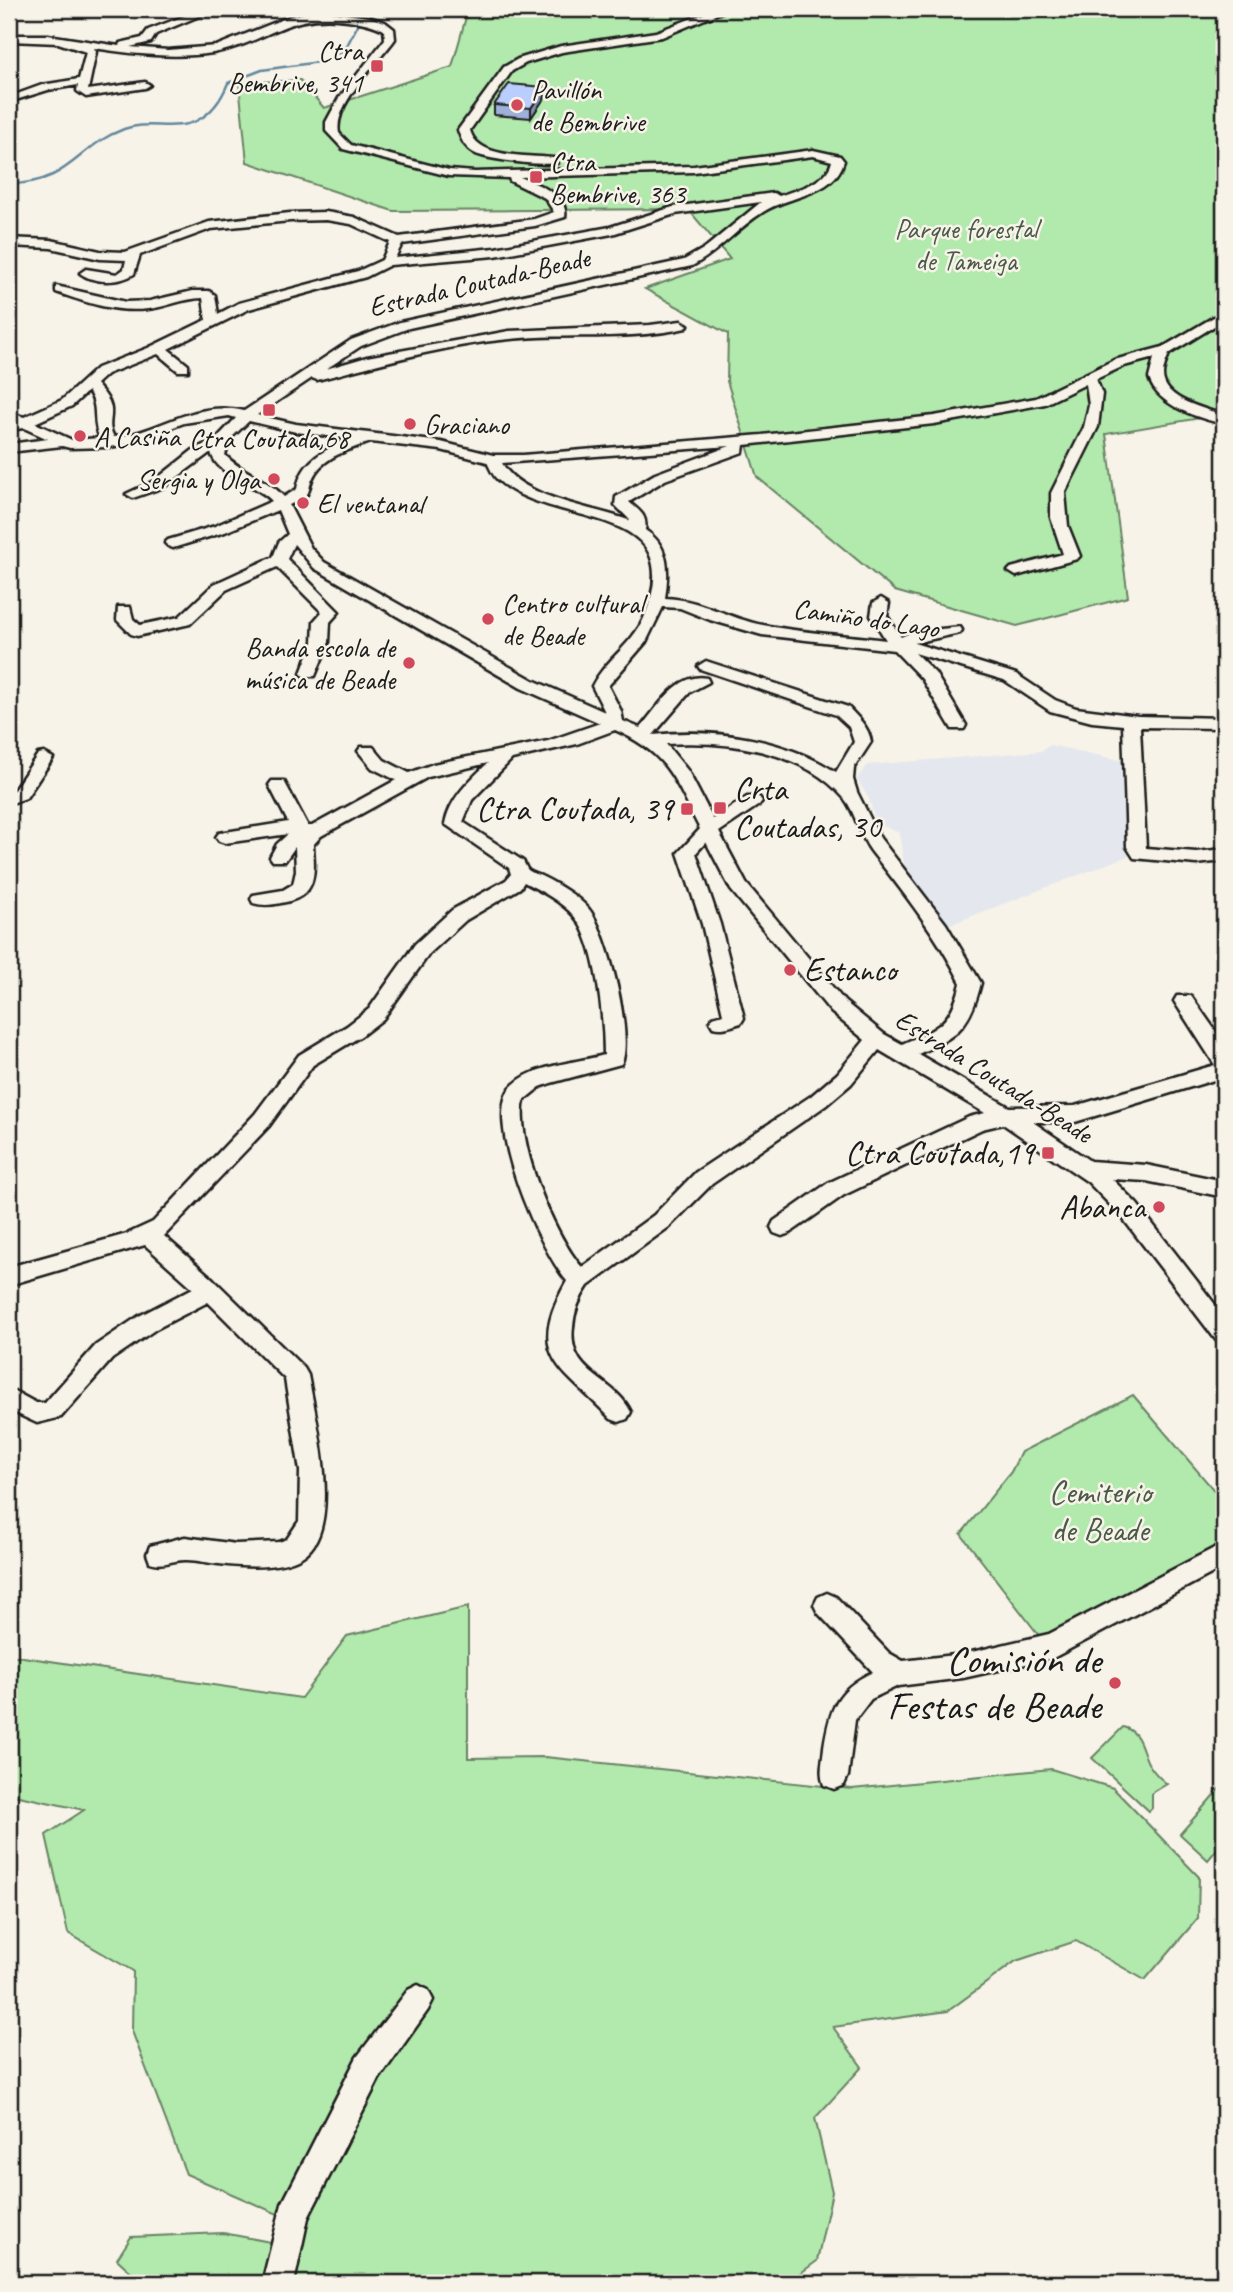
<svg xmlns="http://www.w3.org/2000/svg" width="1233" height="2292" font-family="Caveat,sans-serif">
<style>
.built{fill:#e4e8ee}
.green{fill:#b2e9ad;stroke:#678264;stroke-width:2}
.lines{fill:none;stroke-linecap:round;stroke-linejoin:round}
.stream{stroke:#64879e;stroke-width:2.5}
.minor-casing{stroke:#1c1c1c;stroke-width:5}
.minor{fill:#f7f3e8;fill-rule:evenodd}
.wall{fill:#9fb1da;stroke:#1c1c1c;stroke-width:2}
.shaded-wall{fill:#8290b1;stroke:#1c1c1c;stroke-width:2}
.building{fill:#b9cefd;stroke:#1c1c1c;stroke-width:2}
.poi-dot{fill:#d1495b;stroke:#f7f3e8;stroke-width:2.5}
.labels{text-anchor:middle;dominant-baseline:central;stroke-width:5;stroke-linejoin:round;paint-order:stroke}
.far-poi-label{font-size:28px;fill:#1c1c1c;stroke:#f7f3e8;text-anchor:start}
.far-park-label{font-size:28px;fill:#495a48;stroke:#f7f3e8}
.far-street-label{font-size:28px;fill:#1c1c1c;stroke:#f7f3e8}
.poi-label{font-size:33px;fill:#1c1c1c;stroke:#f7f3e8;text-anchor:end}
.park-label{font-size:33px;fill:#495a48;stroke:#f7f3e8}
.near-poi-label{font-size:40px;fill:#1c1c1c;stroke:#f7f3e8;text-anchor:end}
</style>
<rect width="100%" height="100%" fill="#f7f3e8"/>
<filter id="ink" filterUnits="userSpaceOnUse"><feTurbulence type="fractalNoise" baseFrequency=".0143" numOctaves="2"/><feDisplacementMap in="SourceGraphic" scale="14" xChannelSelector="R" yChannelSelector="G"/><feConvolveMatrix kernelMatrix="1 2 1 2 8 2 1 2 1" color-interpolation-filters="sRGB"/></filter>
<g filter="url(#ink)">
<path class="built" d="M1050,745L1129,762L1133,854L949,925L905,869L899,833L876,823L869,799L857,779L867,765L1041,751Z"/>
<g class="green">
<path d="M482,9H1224V414L1106,434L1128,597L1017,626L895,591L757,477L727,381L728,334L645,289L730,259L688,209L393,211L247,162L239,83L300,80L324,108L452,67L466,17Z"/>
<path d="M1133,1395L1224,1502V1545L1044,1642L961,1534L1011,1472L1021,1452Z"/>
<path d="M468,1607V1758L545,1757L852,1789L1051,1769L1113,1788L1199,1877L1198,1918L1145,1980L1076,1941L1016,1961L948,2011L833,2027L862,2067L815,2118L832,2192L817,2261L787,2283H291L301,2224L186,2174L132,2031L133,1971L68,1933L46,1835L84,1810L9,1794V1655L301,1698L347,1636Z"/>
<path d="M1123,1727C1141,1732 1141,1749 1148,1763C1153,1771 1159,1778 1167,1784L1152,1793V1808L1149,1811L1092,1758Z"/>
<path d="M1220,1788L1224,1792V1841L1208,1860L1180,1834Z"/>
<path d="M223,2233L281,2244L273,2283H143L117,2259L131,2237Z"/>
</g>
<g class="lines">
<path class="stream" d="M9,184C72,183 75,147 124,129C148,120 175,132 198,120C213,112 222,98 228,83L262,70L326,61L344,51L360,21L383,9"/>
<g class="minor-casing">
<g id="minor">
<path d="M203,9H216L156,34L151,42L130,47L168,50L216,46L291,16L311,12H330L368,17L385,22L394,29L395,39C378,63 333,104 339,133L351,145L449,170L475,172L694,166L813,150L840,156L844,161C834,196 789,195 763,212C737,228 719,252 692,266L409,328L361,346L326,369L367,357L509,331L650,325L681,321L688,325L686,328C629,341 568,333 510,339C445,345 380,364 317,380L312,378L257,415L296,424L441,442L493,455H523L762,435L934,416L1036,398L1114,360L1163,347L1224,311V320L1169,354C1166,361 1163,368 1163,375C1163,400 1206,409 1224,415V424C1198,418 1157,406 1149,378L1154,358L1124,366L1096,379L1102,394L1098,427L1065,493L1068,526L1080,556L1077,559L1016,576L1008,571L1011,568L1063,554L1051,518V493L1084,427L1089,405L1086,384L1045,404L934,424L744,445L743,452L665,480L629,502C638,510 648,515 645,530C670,546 669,571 665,598C700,599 730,619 763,625C803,633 846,635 886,640L871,616L873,603L881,598L889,603L887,616L901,637L912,632L960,627L962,630L960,633L914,643L1016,674L1055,700L1076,708L1138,716L1224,718V728L1140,727L1146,848L1196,852L1224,849V861L1196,864L1134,858L1127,847L1123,725L1092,722L1050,711L1004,680L915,653L935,673L966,725L964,729H952L922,679L894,650L762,635L710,620L680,608L663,607L646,642L608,686L621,711L623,721L640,728C656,710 678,671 707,678L709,682L690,692L653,735C713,728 783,738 836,772L854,742L849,727L836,715L700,669L698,666L706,661L712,663L848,707C858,718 869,727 871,742L854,768L853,779L857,792L880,838L946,924L981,983C970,1027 958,1036 918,1054L1009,1107L1075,1106L1215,1065L1174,1001L1177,996H1191L1224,1043V1077L1075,1122H1033L1090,1161L1146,1165L1224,1181V1197L1146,1181L1112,1179L1137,1204L1224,1316V1342L1216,1340L1121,1216L1088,1182L1003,1124L982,1129L844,1195L790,1233L782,1236L774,1233L771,1227L774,1221L828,1183L969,1117L985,1113L879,1050L851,1084L825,1106L712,1184L669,1227L588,1286C579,1299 574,1312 573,1327C567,1375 614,1377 631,1412L627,1419L619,1422L611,1419C564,1368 523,1359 567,1281C541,1252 479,1115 513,1085C536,1064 576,1063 604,1055C604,1020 597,942 574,916C561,901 541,891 524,882L520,888L466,920L429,954L383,1019L361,1036L313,1065L269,1126L164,1236L213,1279L304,1368L308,1375C315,1415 345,1529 303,1556C281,1570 243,1567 219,1564C208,1563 197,1560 187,1560C173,1559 164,1567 150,1562L147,1554L150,1546L185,1537L236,1544L279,1542L287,1539L299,1521L300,1471L285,1379L208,1302L156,1329L112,1359L61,1417L37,1423L9,1410V1393L14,1391L36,1403H45L96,1345L139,1316L193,1288L145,1245L9,1285V1267L127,1234L153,1222L255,1114L299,1055L347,1026L369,1009L415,944L452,910L506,880L511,874L509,868L445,824C450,798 469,781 488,763L428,777L321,836L313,845C315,876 317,897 281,903C272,905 262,906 253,903L251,899L253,895L283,890L293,884L296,871L295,847L285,861H273L270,857L277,844L288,834L225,843L219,841L216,837L219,833L288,822L269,785L272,781H284L308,826H312L396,780L372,768L358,751L361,747H373L384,760L409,773L433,764L548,741L600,723L521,688L314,568L294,544L287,559L339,612L330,622L329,642L315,676H303L301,673L313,642L314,621L322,612L277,567L226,590L190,624L137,636L131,634L117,620L118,607H130L133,619L140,625L179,617L214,584L273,557L279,542L288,534L278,510L225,532L173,548L168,546L165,543L168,540L215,526L272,501C257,484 216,476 211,452L164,487L133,498L126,494L154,481L193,450L216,439L236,418L229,416L184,423L132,443L110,447L70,448L62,446L9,452V444L48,439L24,428L9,430V424L12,423L9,421V412L24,417L62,400L97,368L148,348L206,320L203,298C184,298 167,307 148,309C116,313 85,302 56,292V286L126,302L150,301L193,291H209L215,295L218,314L239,303L358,271L382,260L390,242L351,224L326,220L290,221L211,229L140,255L134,274C120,283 94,284 80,273L86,269L117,274L124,269L126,260L100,259L51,248L9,246V238L51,240L100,251L125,252L209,222L290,213L326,212L354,217L399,237L534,219L554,212L545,198L510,181L509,178L449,176L343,149L326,131V122L339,98L385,39L384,30C373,24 361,22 348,20C287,11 267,43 213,53C174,59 133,54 94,48L96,52L88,90L145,82L150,85L145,88L86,97L77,91L78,85L48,90L9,102V97L42,85L79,79L86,52L58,43L9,41V35H48L119,46L120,43L142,38L148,30ZM813,156L832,161C827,183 798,189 779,196L774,193L673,207L610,227L495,248L395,258L402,244L535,226L565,217C569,195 537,184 520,177L694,172ZM761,202L705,248L684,260L400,322L351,340L244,411C193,399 158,434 114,437C107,425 112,421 111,409C110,399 102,391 96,384L107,374L158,354L178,371H188V365L168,349L249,309L366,277L390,265L495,256L612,234L675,214ZM88,391C100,407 91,421 100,438L72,440L35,423L72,406ZM249,421L296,432L351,439C326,448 301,461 297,489L284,497C267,478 242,473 225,455L230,439ZM371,442L441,450L487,462C490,468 493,476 498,480C551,530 693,499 644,618C632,645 605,660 592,686L605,712L533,680L324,562L311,548L289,505C318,493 303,492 316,472C328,455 353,448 371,442ZM730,446L655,474L616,497L615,505L631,521C595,507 521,499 502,463ZM615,730C669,754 674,779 700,829L678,853L702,924L723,1014L713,1017L710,1022L713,1027C723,1030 731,1026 741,1023L744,1018L720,924L696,853L706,842L731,890L831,1012L865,1040L837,1074L811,1096L696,1172L654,1215L582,1267C554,1236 515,1141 524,1100L540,1087L551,1083L621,1064C635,1040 607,929 588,908C576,895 559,885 543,877C540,875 531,873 528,870C526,868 525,864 523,861L463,822L472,800L512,759L577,744ZM666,744C725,740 803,750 844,798C856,813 859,835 871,851C904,893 937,935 961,983C951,1024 939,1028 902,1044L884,1034L845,1002L746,883L719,832L759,805L762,801L759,797H747L713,819L688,771Z"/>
<path d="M716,9H729L662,37L562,52L526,63L512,71L470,130C477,159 528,155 553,158L557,159V163C542,166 487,160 474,153C465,148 461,140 458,130L504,67L518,59L561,46L656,32Z"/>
<path d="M44,753L53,758L26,798L9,804V792L14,790L38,754Z"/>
<path d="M1224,1543V1567L1053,1658L963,1678L898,1686L871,1699L855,1720L848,1776L844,1785L834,1789L824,1785C819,1773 823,1761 824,1747C830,1709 836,1689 873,1672L818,1613L814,1605L818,1597L827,1593L836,1597L889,1653L903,1661L963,1654L1049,1634Z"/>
<path d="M418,1985L428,1990L433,2000L428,2010L379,2079L308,2218L294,2283H262L282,2204L357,2057L408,1990Z"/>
</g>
</g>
<use href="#minor" class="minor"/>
</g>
<path class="wall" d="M545,87V97L531,118L494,115V105Z"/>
<path class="shaded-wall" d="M545,87V97L531,118V108Z"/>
<path class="building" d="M509,84L545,87L531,108L494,105Z"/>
</g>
<g class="poi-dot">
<rect x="370" y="59" width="14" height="14" rx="3.5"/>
<circle cx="517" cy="105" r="7"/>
<rect x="529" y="170" width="14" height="14" rx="3.5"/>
<rect x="262" y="403" width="14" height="14" rx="3.5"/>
<circle cx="410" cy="424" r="7"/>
<circle cx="80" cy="436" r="7"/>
<circle cx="274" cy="479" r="7"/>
<circle cx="303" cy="503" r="7"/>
<circle cx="488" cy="619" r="7"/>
<circle cx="409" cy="663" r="7"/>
<rect x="713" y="801" width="14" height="14" rx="3.5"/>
<rect x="680" y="802" width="14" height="14" rx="3.5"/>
<circle cx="790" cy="970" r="7"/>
<rect x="1041" y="1146" width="14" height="14" rx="3.5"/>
<circle cx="1159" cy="1207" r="7"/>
<circle cx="1115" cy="1683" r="7"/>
</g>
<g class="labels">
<g class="far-poi-label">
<text x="363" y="50" text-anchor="end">Ctra<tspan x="363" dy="32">Bembrive, 341</tspan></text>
<text x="531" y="89">Pavillón<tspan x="531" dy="32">de Bembrive</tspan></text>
<text x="550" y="161">Ctra<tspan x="550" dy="32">Bembrive, 363</tspan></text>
<text x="424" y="424">Graciano</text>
<text x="94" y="436">A Casiña</text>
<text x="269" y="438" text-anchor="middle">Ctra Coutada,68</text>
<text x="260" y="479" text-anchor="end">Sergia y Olga</text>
<text x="317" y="503">El ventanal</text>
<text x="502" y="603">Centro cultural<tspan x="502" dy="32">de Beade</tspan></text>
<text x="395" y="647" text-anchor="end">Banda escola de<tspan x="395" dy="32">música de Beade</tspan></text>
</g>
<g class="far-park-label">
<text x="966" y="228">Parque forestal<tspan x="966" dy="32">de Tameiga</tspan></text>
</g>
<g class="far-street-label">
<text transform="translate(479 282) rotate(-13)">Estrada Coutada-Beade</text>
<text transform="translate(866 618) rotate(8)">Camiño do Lago</text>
<text transform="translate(994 1076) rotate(32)">Estrada Coutada-Beade</text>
</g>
<g class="poi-label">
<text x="734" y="789" text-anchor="start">Crta<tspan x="734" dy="38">Coutadas, 30</tspan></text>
<text x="673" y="809">Ctra Coutada, 39</text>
<text x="804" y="970" text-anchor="start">Estanco</text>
<text x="1034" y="1153">Ctra Coutada,19</text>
<text x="1145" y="1207">Abanca</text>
</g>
<g class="park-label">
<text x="1100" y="1492">Cemiterio<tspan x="1100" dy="38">de Beade</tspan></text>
</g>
<g class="near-poi-label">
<text x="1101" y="1660">Comisión de<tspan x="1101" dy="46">Festas de Beade</tspan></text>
</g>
</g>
<rect width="1233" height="2292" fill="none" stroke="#f7f3e8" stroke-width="35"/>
<rect x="18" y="18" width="1198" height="2257" fill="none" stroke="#1c1c1c" stroke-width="2.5" filter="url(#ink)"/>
</svg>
